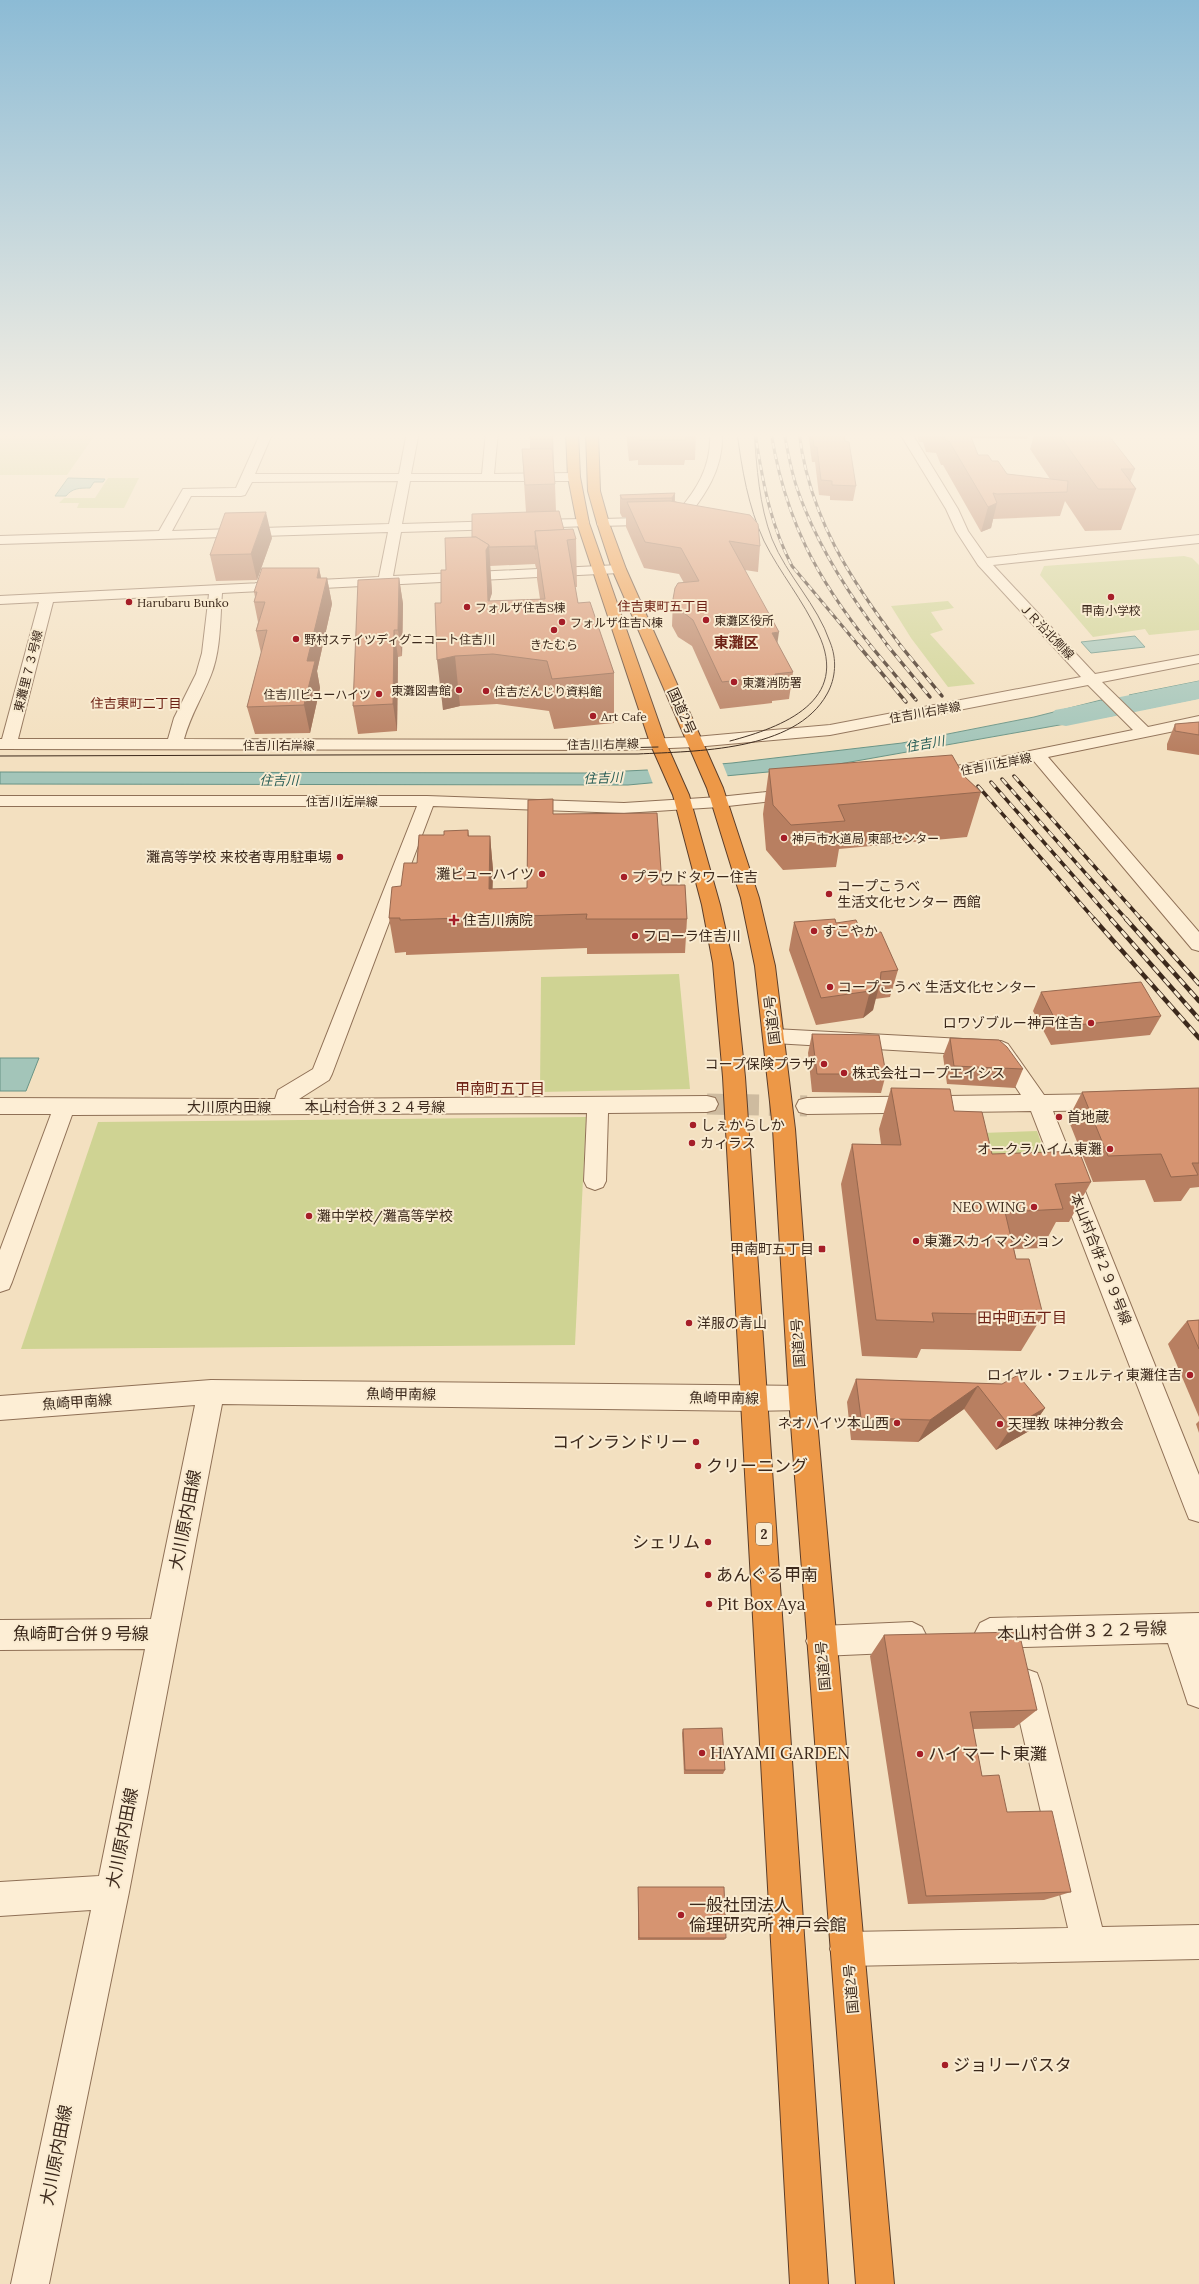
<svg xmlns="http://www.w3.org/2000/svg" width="1199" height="2284" font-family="Lora,'Noto Sans JP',serif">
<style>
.green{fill:#cfd393}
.water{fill:#a3c5b9;stroke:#699486}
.pier{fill:#f3e0c0}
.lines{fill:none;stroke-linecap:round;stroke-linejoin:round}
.river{fill:#a3c5b9;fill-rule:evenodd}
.minor-tunnel{stroke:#cebb9f;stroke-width:21;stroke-dasharray:21 10;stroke-linecap:butt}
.minor-casing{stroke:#8f7056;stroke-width:2}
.highway-casing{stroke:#5c3e2a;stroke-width:2}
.minor{fill:#fdeed5;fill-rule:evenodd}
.highway{fill:#ed9847;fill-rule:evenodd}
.tram{stroke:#3c291c;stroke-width:1}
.rail-far2-casing{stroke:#3c291c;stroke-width:3}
.rail-far1-casing{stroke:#3c291c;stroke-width:3.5}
.rail-casing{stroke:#3c291c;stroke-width:4.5}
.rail-far2{stroke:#f9ebd1;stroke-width:2;stroke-dasharray:5.5;stroke-linecap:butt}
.rail-far1{stroke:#f9ebd1;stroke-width:2.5;stroke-dasharray:7;stroke-linecap:butt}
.rail{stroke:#f9ebd1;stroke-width:3;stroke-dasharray:8;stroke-linecap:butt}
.wall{fill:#b87f61;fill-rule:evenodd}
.shaded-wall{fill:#96684f}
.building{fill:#d69471;stroke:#96684f}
.poi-dot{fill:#a51e28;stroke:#f9ebd1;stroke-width:1.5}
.labels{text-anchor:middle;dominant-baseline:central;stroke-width:4;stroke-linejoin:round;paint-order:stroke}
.far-poi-label{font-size:12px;fill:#3c291c;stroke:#f9ebd1;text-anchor:start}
.far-street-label{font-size:12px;fill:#3c291c;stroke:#f9ebd1}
.far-neighbourhood-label{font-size:13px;fill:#6e2216;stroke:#f9ebd1}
.far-water-label{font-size:13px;font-style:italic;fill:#295e57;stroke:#f9ebd1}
.shield{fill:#f9ebd1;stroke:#756352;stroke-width:1}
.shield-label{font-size:13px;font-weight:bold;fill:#3c291c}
.street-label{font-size:14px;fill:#3c291c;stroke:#f9ebd1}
.poi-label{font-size:14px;fill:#3c291c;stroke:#f9ebd1;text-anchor:start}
.far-district-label{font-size:15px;font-weight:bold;fill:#6e2216;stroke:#f9ebd1}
.neighbourhood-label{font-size:15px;fill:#6e2216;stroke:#f9ebd1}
.near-poi-label{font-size:17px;fill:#3c291c;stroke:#f9ebd1;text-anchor:start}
.near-street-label{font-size:17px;fill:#3c291c;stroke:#f9ebd1}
</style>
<rect width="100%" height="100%" fill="#f3e0c0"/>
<g class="green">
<path d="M0,432H97L67,475H0Z"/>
<path d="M108,478H139L124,508H77L79,503H59L64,498H95Z"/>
<path d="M1184,556L1192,558L1199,565V630L1149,635L1145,629L1093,637L1040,575L1044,566Z"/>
<path d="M948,601L954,608L931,612L943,630L930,634L975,684L948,687L911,638L891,606Z"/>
<path d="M679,974L690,1089L540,1092L541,977Z"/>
<path d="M586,1117L575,1345L21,1349L98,1122Z"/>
<path d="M1037,1131L1057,1187L998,1189L981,1133Z"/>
</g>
<g class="water">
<path d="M68,478L105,479L103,482H94L90,488C80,488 72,488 66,496H55Z"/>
<path d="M1135,636L1145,647L1091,653L1081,642Z"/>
<path d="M1199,681V698L1144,709L1129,695Z"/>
<path d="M1101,700L1116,715L822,767L628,785L0,784V772L585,773L647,770L732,763L902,743L1034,717Z"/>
<path d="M0,1058H39L26,1091H0Z"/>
</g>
<path class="pier" d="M722,762L728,777L653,784L647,768Z"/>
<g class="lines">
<path class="river" d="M1199,681V699L1066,726L1055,724L1050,717L1055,710L1066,708Z"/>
<path class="minor-tunnel" d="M707,1104L807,1106"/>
<g class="minor-casing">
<g id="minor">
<path d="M261,432H273L255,474H399L407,432H419L411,474H482L486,432H498L494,474L574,473L580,477L574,481H410L402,524L501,521L507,525L501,529L401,532L393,576L619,565L626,569L619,573L222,593C220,619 221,650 211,675C202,698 191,714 184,739L620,740L695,737L830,725L1081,677L978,565L956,531L946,509L899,432H911L958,509L968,531L987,558L1199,535V543L993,565L1095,674L1199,655V663L1102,682L1148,727L1199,716V726L1048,757L1199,932V951L1192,949L1033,760L932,781L926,780L924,776L926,772L932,771L1133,730L1088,685L830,735L695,747L620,750L0,749V739H2L39,602L0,604V596L379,577L388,532L0,544V536L159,531L183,489L236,488ZM398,481L389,524L172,531L191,496H241L245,495L252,482ZM209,594L202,653L196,674L174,718L168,739H18L53,602Z"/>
<path d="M710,432H722C724,469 705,496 682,524L598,526L597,523L598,520L603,519L673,517C696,492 712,467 710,432Z"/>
<path d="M583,519L588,520L589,523L588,526L534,528L528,524L534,520Z"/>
<path d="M795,789L801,790L803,794L801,798L719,807L624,813L433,806L332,1074L329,1080L299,1099L707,1096L715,1098L718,1104L715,1110L707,1112L608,1113L606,1181L603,1187L595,1190L587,1187L584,1181L587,1113L72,1115L12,1282L9,1289L0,1292V1250L51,1114H0V1098L275,1099L278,1090L313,1069L417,806H0V796H427L624,803L719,797Z"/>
<path d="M774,1029L1001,1041L1008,1044L1044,1095L1106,1094L1114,1096L1117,1102L1114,1108L1106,1110L1053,1111L1199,1475V1522L1189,1519L1185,1509L1031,1111L807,1114L799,1112L796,1106L799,1100L807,1098L1021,1095L995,1056L774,1043L767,1041L764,1036L767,1031Z"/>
<path d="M211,1380L802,1386L811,1390L815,1398L811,1406L802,1410L755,1411L222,1404L129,1892L49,2284H11L91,1910L0,1916V1882L99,1876L145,1649L0,1650V1620L151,1619L195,1405L0,1420V1396Z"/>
<path d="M1199,1613V1708L1188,1704L1168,1643L990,1648L980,1643L975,1633L980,1623L990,1618Z"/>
<path d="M912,1622L922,1627L927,1637L922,1647L912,1652L821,1656L811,1651L806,1641L811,1631L821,1626Z"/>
<path d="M1026,1669L1037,1673L1041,1684L1102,1927L1199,1925V1959L847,1966L835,1961L830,1949L835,1937L847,1932L1068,1928L1011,1684L1015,1673Z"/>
</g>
</g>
<g class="highway-casing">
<g id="highway">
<path d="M566,432H578L580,477L589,523L666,743L689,795L720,905L733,963L745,1077L828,2284H790L723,1077L713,963L702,905L673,795L650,743L577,523L568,477Z"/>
<path d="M586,432H598L600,491L609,523L626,569L723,788L759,898L775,966L795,1129L815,1398L894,2284H856L789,1398L773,1129L755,966L741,898L707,788L612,569L597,523L588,491Z"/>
</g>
</g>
<use href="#minor" class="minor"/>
<use href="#highway" class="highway"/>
<g class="tram">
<path d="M730,741C783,727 851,701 818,633C803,600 780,573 764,541C748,506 742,470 737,432"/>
<path d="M618,748L658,747"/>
<path d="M0,756L638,754C695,751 795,752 827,694C836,678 837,659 830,642C817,604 787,576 772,539C759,505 757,468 754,432"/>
</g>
<g class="rail-far2-casing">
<g id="rail-far2">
<path d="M755,432C762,479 770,524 792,566L859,646"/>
<path d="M771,432C785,519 816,578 871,646"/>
<path d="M784,432C788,452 791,472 798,491C818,548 852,599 888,646"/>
<path d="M799,432C809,516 850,580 901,646"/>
</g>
</g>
<g class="rail-far1-casing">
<g id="rail-far1">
<path d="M858,645L906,702"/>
<path d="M870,645L916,700"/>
<path d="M887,645L930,697"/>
<path d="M900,645L942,696"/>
<path d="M1014,776L1142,920"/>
<path d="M1002,779L1127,920"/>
<path d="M991,782L1112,920"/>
<path d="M978,786L1095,920"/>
</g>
</g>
<g class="rail-casing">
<g id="rail">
<path d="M1094,919L1199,1038"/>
<path d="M1111,919L1199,1019"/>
<path d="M1126,919L1199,1001"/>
<path d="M1141,919L1199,984"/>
</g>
</g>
<use href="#rail-far2" class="rail-far2"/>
<use href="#rail-far1" class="rail-far1"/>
<use href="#rail" class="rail"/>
</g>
<g class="wall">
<path d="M626,432H698L696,433L695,460H685L684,465H638V460L629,461Z"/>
<path d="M808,432H843L845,441L856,486L853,501L830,500V496L819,495L815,462H812Z"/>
<path d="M916,432H1029L1027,439L971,438L978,455L992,461L1007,474L1050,479L1030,449L1035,432H1106L1135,469L1130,482L1136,489L1121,530L1085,531L1065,501L1060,516L993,519L991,528L981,532L943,465H941L936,453L926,452L923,442H919Z"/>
<path d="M553,434V468L555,484L556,511L564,530L576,539L577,587H575L578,603L614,673V723L554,729L549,711L497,704L460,706L443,710L441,603L446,570L472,537L526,512L524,482L522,449H530V439ZM535,564L536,568H537V579L540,599L490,601V599L492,593L490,566Z"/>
<path d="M675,493V501L760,546L758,572L745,570L777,644L793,672L789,699L772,701V703L720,709L692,646L678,637L672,626L673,599L684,583L679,574L644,568L626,527V517H622L620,513V495Z"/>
<path d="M272,538L257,580L216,581L210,555Z"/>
<path d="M319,568L321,578H327L332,604L317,671L320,688L310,733L255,734L247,707L261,653L256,631L258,622L254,602L255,597L254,592Z"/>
<path d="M399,578L403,604L402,656L398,657L397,731L358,734L353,706Z"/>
<path d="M1199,722V755L1167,750V744L1175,724Z"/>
<path d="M769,769L964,776L981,792L967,837L839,849L836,867L783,870L766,850L763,814Z"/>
<path d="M554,814L662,885L687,919L685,953L587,954V948L406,955V952L395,953L389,918L401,886L417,863L444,835L468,830L469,836H490L493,870L492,889L527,888Z"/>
<path d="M794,922L836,923L862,934L898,970L890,997L875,999L873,1010L863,1018L816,1025L789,950Z"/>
<path d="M1041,992L1161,1016L1150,1035L1051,1045L1033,1011Z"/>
<path d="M812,1034L886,1074L881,1093L812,1092L808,1053Z"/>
<path d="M950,1038L1023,1069L1015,1088L947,1084L943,1056Z"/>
<path d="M891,1088L954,1111L992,1154L1091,1182L1069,1222H1056L1042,1248L1014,1249L1016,1259L1043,1315L1021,1351L921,1349L917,1358L862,1356L841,1184L852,1144H881L879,1129Z"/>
<path d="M1199,1088V1187L1190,1188L1181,1201L1154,1202L1145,1180L1093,1182L1068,1119L1082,1092Z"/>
<path d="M1199,1320V1417L1168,1344L1187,1321Z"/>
<path d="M856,1379L1002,1384L1045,1408L1029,1431L996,1450L964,1409L918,1442L851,1440L847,1402Z"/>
<path d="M1199,1421V1433L1196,1424Z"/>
<path d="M884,1635L1037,1710L1014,1728L973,1729L982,1776L1007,1812L1071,1892L1044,1900L908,1904L870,1656Z"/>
<path d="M683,1729L725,1770L723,1774H684L682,1733Z"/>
<path d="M638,1887L726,1938L724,1940H638Z"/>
</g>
<g class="shaded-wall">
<path d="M553,434L554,467L553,472L552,439Z"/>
<path d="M675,493L674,511L671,516L672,498Z"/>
<path d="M997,503L991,528L981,532L988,507Z"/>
<path d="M266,512L272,538L257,580L251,554Z"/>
<path d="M489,545L492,593L490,599L492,650L488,601L486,550Z"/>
<path d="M319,568L324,593L327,578L332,604L317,671L320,688L310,733L304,705L307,661L317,578Z"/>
<path d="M399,578L403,604L402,656L398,630Z"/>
<path d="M394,630L398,657L397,731L393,704Z"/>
<path d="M779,632L775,659L772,633Z"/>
<path d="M455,656L460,706L443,710L437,660Z"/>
<path d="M490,836L493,870L492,917L489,889Z"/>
<path d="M880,983L873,1010L863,1018L870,991Z"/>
<path d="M978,1386L964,1409L918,1442L930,1420Z"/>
<path d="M1045,1408L1029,1431L996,1450L1011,1428Z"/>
</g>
<g class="building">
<path d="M629,432H696V435H685L686,440H639V436H629Z"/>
<path d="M812,432H843L845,441L849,442L856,486L832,485V481L821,480L817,447H814Z"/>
<path d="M942,432H969L978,455H988L992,461H998L1007,474L1068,481L1067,492L997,494L993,493L997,503L988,507L949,441H946Z"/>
<path d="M1057,432H1106L1135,469H1121L1136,489H1098Z"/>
<path d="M530,433L553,434L552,439H530Z"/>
<path d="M522,449H552L555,484L525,485Z"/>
<path d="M675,493L672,498L622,499L620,495Z"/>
<path d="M670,501L750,515L758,524L760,546L729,541L779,632L772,633L793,672L775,674V676L722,682L693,620L680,610L673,599L675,588L678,583L699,581L681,548L645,542L627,502Z"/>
<path d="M559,511L564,530L535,531L536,549H535V546L489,547V545L476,537H472V514Z"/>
<path d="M266,512L251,554L210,555L225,513Z"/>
<path d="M573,529L576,539L567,540L578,603L590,602L614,673L552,679L547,661L493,654L455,656L437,660L435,603H441V570H446L445,538L476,537L489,545L486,550L488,601L545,599L535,531Z"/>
<path d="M262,568H319L317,578H327L307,661H315L304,705L247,707L267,630L256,631L265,602H254L257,592H254Z"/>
<path d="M399,578L398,630H394L393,704L353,706L358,580Z"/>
<path d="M1199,722V735L1175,731V724Z"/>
<path d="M952,755L964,776L981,792L838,805L845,821L791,825L773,805L769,769Z"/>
<path d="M553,799V814L657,813L662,885H685L687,919H586L587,914L400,920V918H389L392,887L401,886L404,863H417L419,835H444V831L468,830V836H490L489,889L527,888L528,800Z"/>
<path d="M835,919L836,923L856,920L862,934L881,932L898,970L881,972L880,983L870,991L821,998L794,922Z"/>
<path d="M1141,982L1161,1016L1059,1027L1041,992Z"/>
<path d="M812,1034L879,1035L886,1074H817Z"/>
<path d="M950,1038L999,1040L1007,1047L1023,1069L954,1066Z"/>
<path d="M891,1088L950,1089L954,1111L982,1112L992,1154L1079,1151L1091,1182L1055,1184L1063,1209L1005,1212L1016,1259H1029L1043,1315L932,1313L934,1322L876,1320L852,1144L901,1145Z"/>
<path d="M1199,1088V1163H1192L1198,1175L1171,1177L1161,1154L1108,1156L1082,1092Z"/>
<path d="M1199,1320V1349L1187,1321Z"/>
<path d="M1018,1375L1045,1408L1011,1428L978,1386L930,1420L861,1418L856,1379L1002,1384Z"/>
<path d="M1019,1632L1037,1710L970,1712L982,1776L999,1775L1007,1812L1052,1811L1071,1892L926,1896L884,1635Z"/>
<path d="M722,1728L725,1770H685L683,1729Z"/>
<path d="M638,1887H724L726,1938H639Z"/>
</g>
<linearGradient id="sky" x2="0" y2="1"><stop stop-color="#8cbbd5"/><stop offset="0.58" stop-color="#faf1e3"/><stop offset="1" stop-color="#faf1e3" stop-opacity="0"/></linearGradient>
<rect width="1199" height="751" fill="url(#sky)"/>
<g class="poi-dot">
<circle cx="1111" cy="597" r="4"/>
<circle cx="129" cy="602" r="4"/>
<circle cx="467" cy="607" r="4"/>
<circle cx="706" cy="620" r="4"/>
<circle cx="562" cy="622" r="4"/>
<circle cx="554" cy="630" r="4"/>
<circle cx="296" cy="639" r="4"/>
<circle cx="734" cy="682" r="4"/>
<circle cx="459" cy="690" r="4"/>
<circle cx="486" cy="691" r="4"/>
<circle cx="379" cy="694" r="4"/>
<circle cx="593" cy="716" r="4"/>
<circle cx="784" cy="838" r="4"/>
<circle cx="340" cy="857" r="4"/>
<circle cx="542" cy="874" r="4"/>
<circle cx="624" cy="877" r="4"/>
<circle cx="829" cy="894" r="4"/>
<path d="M452 914h4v4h4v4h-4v4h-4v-4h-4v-4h4z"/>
<circle cx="814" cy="931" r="4"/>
<circle cx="635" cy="936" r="4"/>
<circle cx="830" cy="987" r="4"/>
<circle cx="1091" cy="1023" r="4"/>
<circle cx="824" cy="1064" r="4"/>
<circle cx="844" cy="1073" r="4"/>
<circle cx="1059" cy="1117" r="4"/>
<circle cx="693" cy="1125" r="4"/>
<circle cx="692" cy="1143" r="4"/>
<circle cx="1110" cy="1149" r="4"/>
<circle cx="1034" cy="1207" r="4"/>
<circle cx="309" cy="1216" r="4"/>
<circle cx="916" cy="1241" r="4"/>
<rect x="818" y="1245" width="8" height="8" rx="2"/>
<circle cx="689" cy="1323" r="4"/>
<circle cx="1190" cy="1375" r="4"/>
<circle cx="897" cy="1423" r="4"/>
<circle cx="1000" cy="1424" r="4"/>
<circle cx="696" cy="1442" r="4"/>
<circle cx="698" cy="1466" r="4"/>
<circle cx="708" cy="1542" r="4"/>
<circle cx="708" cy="1575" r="4"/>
<circle cx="709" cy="1604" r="4"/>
<circle cx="702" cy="1753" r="4"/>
<circle cx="920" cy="1754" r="4"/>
<circle cx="681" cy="1915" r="4"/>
<circle cx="945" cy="2065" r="4"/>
</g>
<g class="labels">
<g class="far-poi-label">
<text x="137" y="602">Harubaru Bunko</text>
<text x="475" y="607">フォルザ住吉S棟</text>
<text x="1111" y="610" text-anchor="middle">甲南小学校</text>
<text x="714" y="620">東灘区役所</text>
<text x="570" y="622">フォルザ住吉N棟</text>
<text x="304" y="639">野村ステイツディグニコート住吉川</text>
<text x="554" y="644" text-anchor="middle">きたむら</text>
<text x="742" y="682">東灘消防署</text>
<text x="451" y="690" text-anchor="end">東灘図書館</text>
<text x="494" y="691">住吉だんじり資料館</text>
<text x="371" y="694" text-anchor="end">住吉川ビューハイツ</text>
<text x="601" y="716">Art Cafe</text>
<text x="792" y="838">神戸市水道局 東部センター</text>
</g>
<g class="far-street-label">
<text transform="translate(1047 631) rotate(46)">ＪＲ沿北側線</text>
<text transform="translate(28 671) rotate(-76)">東灘里７３号線</text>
<text transform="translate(925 712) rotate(-10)">住吉川右岸線</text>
<text transform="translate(603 744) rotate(-1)">住吉川右岸線</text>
<text x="279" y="745">住吉川右岸線</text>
<text transform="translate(996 764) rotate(-11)">住吉川左岸線</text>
<text x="342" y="801">住吉川左岸線</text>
</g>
<g class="far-neighbourhood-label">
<text x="663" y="606">住吉東町五丁目</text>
<text x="136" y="703">住吉東町二丁目</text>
</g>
<g class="far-water-label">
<text transform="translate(925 744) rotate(-10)">住吉川</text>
<text transform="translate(603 778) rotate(-2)">住吉川</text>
<text x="279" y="780">住吉川</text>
</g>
<rect class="shield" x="756" y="1523" width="16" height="22" rx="3"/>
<g class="shield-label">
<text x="764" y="1534">2</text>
</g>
<g class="street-label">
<text transform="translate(682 711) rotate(66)">国道2号</text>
<text transform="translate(772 1020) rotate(-97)">国道2号</text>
<text x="229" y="1107">大川原内田線</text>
<text x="375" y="1107">本山村合併３２４号線</text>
<text transform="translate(1101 1259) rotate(68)">本山村合併２９９号線</text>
<text transform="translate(798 1343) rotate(-94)">国道2号</text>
<text transform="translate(401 1394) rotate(1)">魚崎甲南線</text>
<text transform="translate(724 1398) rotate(1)">魚崎甲南線</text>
<text transform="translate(77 1402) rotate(-4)">魚崎甲南線</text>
<text transform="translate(823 1666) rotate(-95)">国道2号</text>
<text transform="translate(851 1989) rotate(-95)">国道2号</text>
</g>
<g class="poi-label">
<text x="332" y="857" text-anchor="end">灘高等学校 来校者専用駐車場</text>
<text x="534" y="874" text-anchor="end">灘ビューハイツ</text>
<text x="632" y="877">プラウドタワー住吉</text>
<text x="837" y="886">コープこうべ<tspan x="837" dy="16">生活文化センター 西館</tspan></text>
<text x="463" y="920">住吉川病院</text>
<text x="822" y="931">すこやか</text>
<text x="643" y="936">フローラ住吉川</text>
<text x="838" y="987">コープこうべ 生活文化センター</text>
<text x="1083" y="1023" text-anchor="end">ロワゾブルー神戸住吉</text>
<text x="816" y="1064" text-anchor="end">コープ保険プラザ</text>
<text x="852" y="1073">株式会社コープエイシス</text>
<text x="1067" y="1117">首地蔵</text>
<text x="701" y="1125">しぇからしか</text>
<text x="700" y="1143">カィラス</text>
<text x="1102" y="1149" text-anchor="end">オークラハイム東灘</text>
<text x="1026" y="1207" text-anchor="end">NEO WING</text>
<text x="317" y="1216">灘中学校/灘高等学校</text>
<text x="924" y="1241">東灘スカイマンション</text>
<text x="814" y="1249" text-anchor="end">甲南町五丁目</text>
<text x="697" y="1323">洋服の青山</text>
<text x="1182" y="1375" text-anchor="end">ロイヤル・フェルティ東灘住吉</text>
<text x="889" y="1423" text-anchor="end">ネオハイツ本山西</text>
<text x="1008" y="1424">天理教 味神分教会</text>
</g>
<g class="far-district-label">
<text x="736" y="642">東灘区</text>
</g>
<g class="neighbourhood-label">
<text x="500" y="1088">甲南町五丁目</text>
<text x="1022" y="1317">田中町五丁目</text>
</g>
<g class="near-poi-label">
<text x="688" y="1442" text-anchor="end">コインランドリー</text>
<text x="706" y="1466">クリーニング</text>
<text x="700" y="1542" text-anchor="end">シェリム</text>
<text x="716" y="1575">あんぐる甲南</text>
<text x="717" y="1604">Pit Box Aya</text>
<text x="710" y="1753">HAYAMI GARDEN</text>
<text x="928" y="1754">ハイマート東灘</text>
<text x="689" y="1905">一般社団法人<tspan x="689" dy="20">倫理研究所 神戸会館</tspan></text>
<text x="953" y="2065">ジョリーパスタ</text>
</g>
<g class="near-street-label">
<text transform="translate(185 1520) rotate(-79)">大川原内田線</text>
<text transform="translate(1082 1631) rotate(-2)">本山村合併３２２号線</text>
<text x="81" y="1634">魚崎町合併９号線</text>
<text transform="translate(122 1838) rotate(-79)">大川原内田線</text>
<text transform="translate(56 2155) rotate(-79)">大川原内田線</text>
</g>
</g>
</svg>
